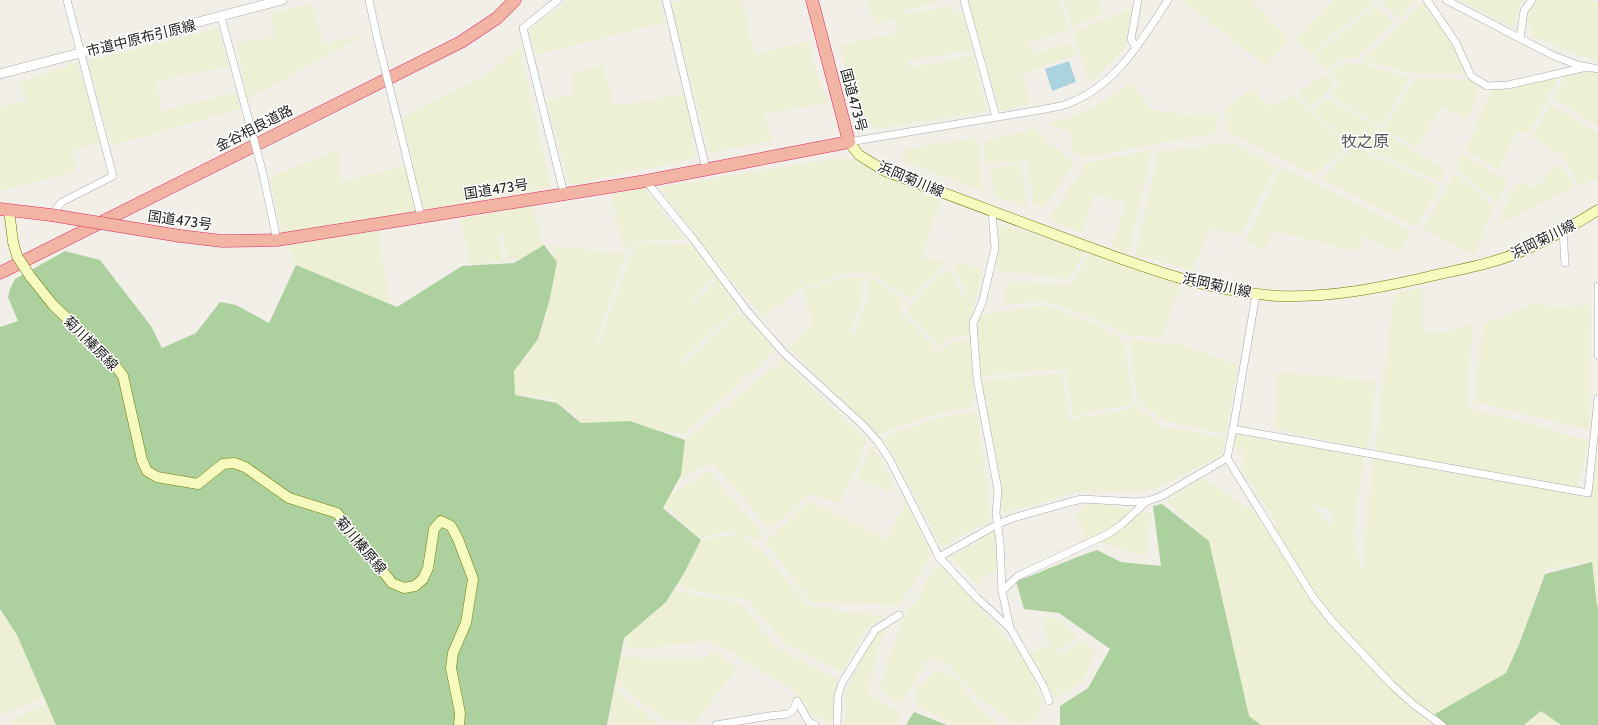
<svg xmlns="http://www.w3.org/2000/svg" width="1598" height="725" font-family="Cabin,'Noto Sans JP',sans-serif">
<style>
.farmland{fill:#eef0d5;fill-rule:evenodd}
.forest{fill:#add19e}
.water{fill:#aad3df}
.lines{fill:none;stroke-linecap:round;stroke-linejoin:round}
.minor-casing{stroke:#a9a9a9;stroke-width:8}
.tertiary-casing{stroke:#a9a9a9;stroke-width:10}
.secondary-casing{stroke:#707d05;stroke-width:11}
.trunk-casing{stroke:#dc2a67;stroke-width:13}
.minor{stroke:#fff;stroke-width:7}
.tertiary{stroke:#fff;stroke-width:9}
.secondary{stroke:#f7fabf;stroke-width:10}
.trunk{stroke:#f2b4a3;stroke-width:12}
.minor-bridge-casing{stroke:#a9a9a9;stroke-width:8;stroke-linecap:butt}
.secondary-bridge-casing{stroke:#707d05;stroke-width:11;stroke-linecap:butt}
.trunk-bridge-casing{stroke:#dc2a67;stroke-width:13;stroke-linecap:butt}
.minor-bridge{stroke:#fff;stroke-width:7}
.secondary-bridge{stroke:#f7fabf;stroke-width:10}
.trunk-bridge{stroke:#f2b4a3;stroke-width:12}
.labels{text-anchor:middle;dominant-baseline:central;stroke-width:3;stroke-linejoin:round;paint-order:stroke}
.street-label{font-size:14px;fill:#222;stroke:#fff}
.quarter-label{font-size:16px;fill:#555;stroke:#fff}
</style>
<rect width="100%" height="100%" fill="#f2efe9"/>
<g class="farmland">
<path d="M567,0H660L665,22L537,55L529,30Z"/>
<path d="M681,0H742L754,54L808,41L815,68L828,103L764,114L773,141L710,153L670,3Z"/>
<path d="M867,0H945L904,10L906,14L952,6L955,14L963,11L973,50L908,61L911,68L973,55L987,112L878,128L860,119L839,46L898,32L895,20L874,24Z"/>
<path d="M968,0H1059L1068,29L1029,44L1033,55L1071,42L1075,55L1022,74L1031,103L1001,111L973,23Z"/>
<path d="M1064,0H1099L1104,14L1072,26Z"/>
<path d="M1183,0H1252L1290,39L1266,66L1182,1Z"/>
<path d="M1334,0H1373L1375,3L1333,35L1312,56L1294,39Z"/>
<path d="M1380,0H1417L1399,20Z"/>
<path d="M1459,0H1522L1513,28Z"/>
<path d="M1537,0H1591L1598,2V62L1534,37L1525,12Z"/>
<path d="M1425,1L1461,57L1466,74L1410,73L1362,60Z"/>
<path d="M311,3L324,44L370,32L247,100L237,42L274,37L272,14Z"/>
<path d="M1376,6L1395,23L1356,58H1346L1325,69L1315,57L1332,40Z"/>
<path d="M1133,7L1124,50L1089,83L1073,32Z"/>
<path d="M218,28L229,66L157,81L161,111L236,93L240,109L111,146L88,61Z"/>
<path d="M520,47L551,187L376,220L390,304L296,265L281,230L269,177L338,150L341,182L414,163L402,118L484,76Z"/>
<path d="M78,62L100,143L71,151L76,172L0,191V106L25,101L21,82Z"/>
<path d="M1348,63L1360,64L1410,77L1381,127L1331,96L1339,82L1328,71Z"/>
<path d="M603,65L614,106L686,94L696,158L570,185L546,100L572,95V73Z"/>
<path d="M1598,72V126L1554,99L1567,74Z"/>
<path d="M1324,74L1335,82L1325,95L1310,107L1298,93Z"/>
<path d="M1559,76L1529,134L1517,131L1499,170L1466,150L1492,88L1501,90Z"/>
<path d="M1415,78L1471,80L1479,87L1468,118L1440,107L1418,147L1383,129Z"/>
<path d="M1131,83L1152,110L1184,115L1218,113L1216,133L1083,158L1072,152L1073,144L1068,131L1048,124L1086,112Z"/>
<path d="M1253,88L1269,107L1294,95L1348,146L1315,175L1226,131L1225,109Z"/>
<path d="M1328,98L1446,170L1441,182L1357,145L1346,141L1312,109Z"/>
<path d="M1550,104L1598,133V178L1580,186L1562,156L1532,137Z"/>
<path d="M1034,129L1075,164L1043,207L1033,204L1028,161L985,163L984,141Z"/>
<path d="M977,137L983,192L903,161L905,149Z"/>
<path d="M1232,143L1276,166L1240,235L1211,229L1192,271L1135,254L1159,151Z"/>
<path d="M1353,147L1440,186L1416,227L1321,179Z"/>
<path d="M1152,150L1128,254L1112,247L1126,202L1094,195L1082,233L1048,220L1086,163Z"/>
<path d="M1462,154L1508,181L1498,203L1456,169Z"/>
<path d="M845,157L940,200L922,257L946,262L910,299L868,272L844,274L802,288L763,317L708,251L659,187Z"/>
<path d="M1021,163L1027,208L995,196L989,169Z"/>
<path d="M1556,164L1563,167L1575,187L1495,227L1517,182L1536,188Z"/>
<path d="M1281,167L1411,231L1398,252L1363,237L1357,251L1274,231L1265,250L1245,242Z"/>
<path d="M1455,173L1494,206L1474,256L1423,229Z"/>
<path d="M644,188L685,240H639V242L694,245L716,276L692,300L693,303L718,279L740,305L680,362L682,366L738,310L777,349L684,434L580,423L573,412L548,397L515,395L514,371L524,357L557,264L551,246L626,254L596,343L598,345L635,245L631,244L628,250L624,248L617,226L612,192Z"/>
<path d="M533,204L543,245L523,257L508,260L502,234L498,235L504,261L483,263L471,265L460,219Z"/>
<path d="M1000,224L1085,251L1069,279L995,270Z"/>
<path d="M1090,253L1181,283L1162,338L1127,335L1082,314L1044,301L1003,305L1008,281L1072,285Z"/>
<path d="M953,264H968L982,271L968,336H953L940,346L906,311L933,280L949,268L963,299L967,296Z"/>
<path d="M868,275L905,301L899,311L939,352L951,342L970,340L974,406L937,414L877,434L789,348L813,323L804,290L845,277H863L862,300L850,332L854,334L867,300Z"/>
<path d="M1423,287V331L1447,332L1473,323L1466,408L1517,420L1589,441L1578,489L1375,452L1394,294Z"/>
<path d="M1535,304L1557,307L1591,304L1590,430L1474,402L1483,324Z"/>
<path d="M1046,305L1098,325L1124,341L1133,404L1073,416L1065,369L980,376L976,343L979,315Z"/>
<path d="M1129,339L1183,345L1238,365L1226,434L1164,421L1138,401Z"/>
<path d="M783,359L867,441L840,504L810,494L770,529L712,463L679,479L685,440Z"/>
<path d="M1278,372L1376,381L1368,450L1275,429Z"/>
<path d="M1062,373L1070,420L1137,407L1162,427L1225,437L1222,455L1155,489L1126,493L1086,490L1003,513L981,381Z"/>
<path d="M977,411L991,520L941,547L899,465L882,438L934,419Z"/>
<path d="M1236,434L1364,456L1353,536L1363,573L1372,457L1591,496L1598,450V606H1597L1592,562L1546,568L1520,642L1506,673L1435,719L1441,725H1261L1249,717L1209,541L1165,501L1203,478L1280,529L1241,468L1243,452L1233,447ZM1311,504L1332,511L1331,527Z"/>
<path d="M872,445L894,484L890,492L857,478Z"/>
<path d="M709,471L763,534L760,541L740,534L764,552L808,606L883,616L866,630L842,672L785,644L746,598H725L677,585L701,540L739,534L731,531L699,538L665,504L669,496Z"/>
<path d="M810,501L886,539L906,501L931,555L915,583L897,606L860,603L811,602L765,542Z"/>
<path d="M1091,502L1152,513L1145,556L1085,538L1076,513Z"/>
<path d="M994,532L997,567L977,586L951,557Z"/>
<path d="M940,565L974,601L1027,661L1042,702L1037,721L1013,724L978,697L949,666L929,657L901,704L879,690L903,617L921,594L924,584Z"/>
<path d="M674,590L741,604L778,648L837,679L832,725L809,713L796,692L734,654L708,641L628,650L624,638L666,602Z"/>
<path d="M0,609L17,635L44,698L5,714L0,712Z"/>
<path d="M1048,617L1062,621L1079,638L1057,650L1059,654L1083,641L1097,652L1082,683L1054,698L1030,654L1049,645L1043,622Z"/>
<path d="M889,626L877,651L868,694L901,713L897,725H843L846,718V691L855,672L876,633Z"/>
<path d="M715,652L737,668L695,723L666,721L615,683L620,657L699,658Z"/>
<path d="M936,669L956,677L973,703L1000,725H953L917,706L916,689Z"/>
<path d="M614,688L661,725H609Z"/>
<path d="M1535,702L1565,725H1514Z"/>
<path d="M47,704L56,725H3Z"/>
</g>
<g class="forest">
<path d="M544,245L557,262L550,298L538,339L514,371L515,395L557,403L581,423L630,421L685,440L681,475L663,508L701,540L683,575L666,602L624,638L607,725H56L17,635L0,609V327L18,321L8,297L10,289L15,279L65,251L100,260L151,326L162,348L196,333L220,302L236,305L269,323L296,265L397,307L462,266L514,263Z"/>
<path d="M1162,504L1209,541L1249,716L1261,725H1060V706L1088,688L1110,649L1059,613L1024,609L1016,581C1043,572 1069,559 1097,550L1121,562L1161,566L1153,506Z"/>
<path d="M1592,562L1597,606H1598V725H1561L1541,711L1524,725H1445L1435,714L1506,673L1520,642L1545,574Z"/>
<path d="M914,712L947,725H906Z"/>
</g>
<path class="water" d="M1069,61L1076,82L1052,91L1045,69Z"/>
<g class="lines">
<g class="minor-casing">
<g id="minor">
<path d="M369,0L377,37"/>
<path d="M558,0L523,28L564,194"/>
<path d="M666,0L706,169"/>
<path d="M964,0L996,117"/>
<path d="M1427,0L1456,43L1471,76L1487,86L1508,85L1587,67"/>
<path d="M1446,0L1554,56L1578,65L1598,69"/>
<path d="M221,17L246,110"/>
<path d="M1520,38L1524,11L1532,0"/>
<path d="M1136,48L1131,39L1138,0"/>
<path d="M397,118L421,217"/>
<path d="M849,142L1040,110C1049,108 1059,107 1067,104C1116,86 1141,41 1168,0"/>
<path d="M263,174L277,240"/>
<path d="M646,181L694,240L747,311L784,353L864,426L878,442L890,460L939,557L998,524L1013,518L1070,502L1082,499L1135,502L1148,501L1162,496L1227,458"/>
<path d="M992,211L995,248L982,303L973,323L977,378L998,490L996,513L1000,543L1002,591L1010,628L1044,687L1049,701"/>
<path d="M51,215L62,202L113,176L67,0"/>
<path d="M1563,231L1565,263"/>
<path d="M1598,286V355"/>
<path d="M1256,294L1233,429L1227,458L1313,597L1331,620L1391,684L1414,705L1442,725"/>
<path d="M1233,429L1588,493L1598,399"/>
<path d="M939,557L977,598L1010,628"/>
<path d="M1002,591L1018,576L1108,534L1121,525L1147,501"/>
<path d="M716,725L769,716L788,714L793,710L797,701L809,722L815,725"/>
<path d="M837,725L838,696L842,683L875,630L899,615"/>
</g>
</g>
<g class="tertiary-casing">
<path id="tertiary" d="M0,74L282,0"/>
</g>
<g class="secondary-casing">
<g id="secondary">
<path d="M849,142L859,155L885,171C947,194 1009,218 1072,241C1138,265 1207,292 1278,296C1329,298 1379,288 1427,277C1452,271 1477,267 1501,259C1533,249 1569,228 1598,210"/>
<path d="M9,210L13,242"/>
<path d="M30,276L53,305L111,360L123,376L142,460L147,471L157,477L198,484L223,464L234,463L245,467L289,498L337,513L392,583L404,588L415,586L423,579L428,568L434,529L441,521L451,526L458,539L473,579L466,623L453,653L451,668L460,713L459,725"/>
</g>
</g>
<g class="trunk-casing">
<g id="trunk">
<path d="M0,209L51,215"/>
<path d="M180,236L222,241L277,240L646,181L849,142L812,0"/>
<path d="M0,273L461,42L497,18L515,0"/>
</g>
</g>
<use href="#minor" class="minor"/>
<use href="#tertiary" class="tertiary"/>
<use href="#secondary" class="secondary"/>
<use href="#trunk" class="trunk"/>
<g class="minor-bridge-casing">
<g id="minor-bridge">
<path d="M377,37L397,118"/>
<path d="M246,110L263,174"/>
</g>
</g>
<g class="secondary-bridge-casing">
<path id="secondary-bridge" d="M13,242L17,256L30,276"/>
</g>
<g class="trunk-bridge-casing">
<path id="trunk-bridge" d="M51,215L180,236"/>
</g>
<use href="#minor-bridge" class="minor-bridge"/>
<use href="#secondary-bridge" class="secondary-bridge"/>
<use href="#trunk-bridge" class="trunk-bridge"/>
</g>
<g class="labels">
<g class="street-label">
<text transform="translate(141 38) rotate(-14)">市道中原布引原線</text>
<text transform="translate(854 100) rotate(75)">国道473号</text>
<text transform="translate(254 128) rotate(-27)">金谷相良道路</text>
<text transform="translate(911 179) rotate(23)">浜岡菊川線</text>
<text transform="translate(496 189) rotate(-9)">国道473号</text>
<text transform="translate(180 220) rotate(8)">国道473号</text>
<text transform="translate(1543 239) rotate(-26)">浜岡菊川線</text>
<text transform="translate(1217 285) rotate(12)">浜岡菊川線</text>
<text transform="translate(91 343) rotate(45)">菊川榛原線</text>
<text transform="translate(361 545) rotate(50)">菊川榛原線</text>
</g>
<g class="quarter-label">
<text x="1365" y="141">牧之原</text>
</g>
</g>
</svg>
